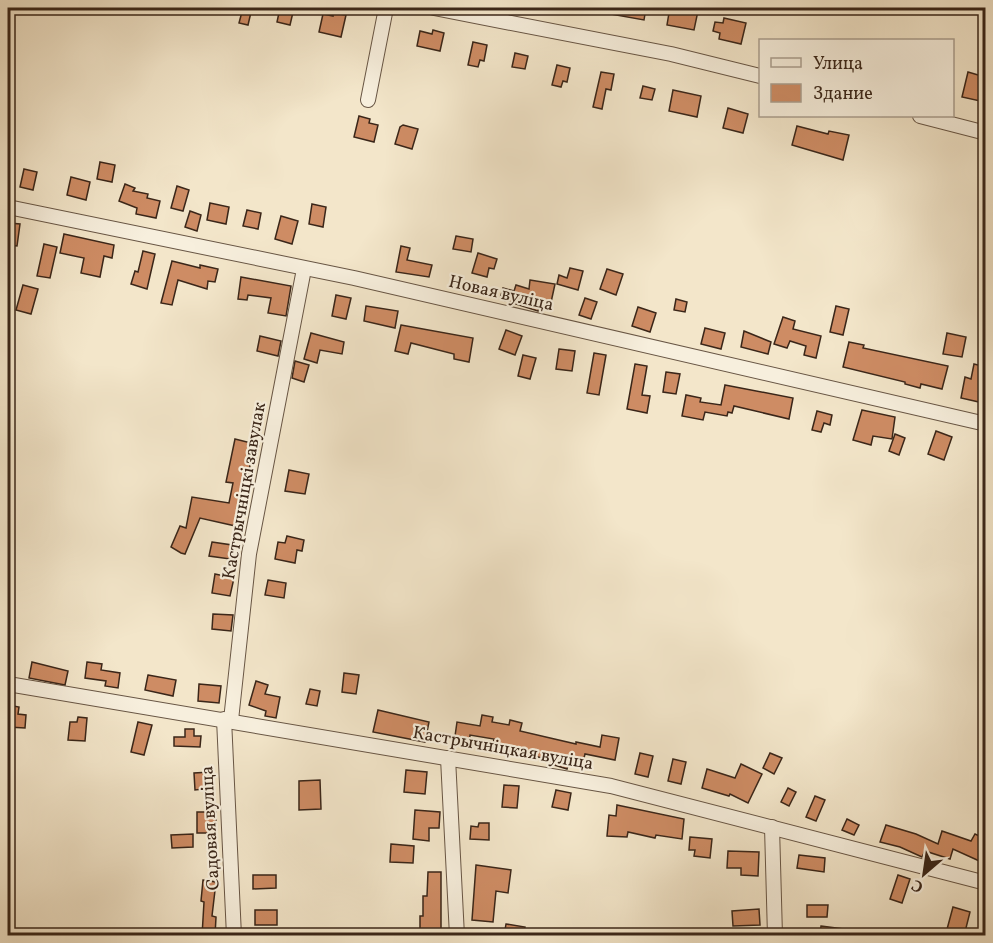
<svg xmlns="http://www.w3.org/2000/svg" width="993" height="943" font-family="Vollkorn,serif">
<style>
.building{fill:#ce8c64;stroke:#3a2619;stroke-width:1.5}
.lines{fill:none;stroke-linecap:round;stroke-linejoin:round}
.minor-casing{stroke:#685645;stroke-width:16}
.minor{stroke:#f7efdd;stroke-width:14}
.labels{text-anchor:middle;dominant-baseline:central;stroke-width:4.5;stroke-linejoin:round;paint-order:stroke}
.street-label{font-size:18px;fill:#3a2619;stroke:#f7efdd}
</style>
<rect width="100%" height="100%" fill="#f3e6ca"/>
<filter id="stains"><feTurbulence type="fractalNoise" baseFrequency=".00333" numOctaves="4"/><feColorMatrix values="0 0 0 0 .2 0 0 0 0 .09 0 0 0 0 .02 0 0 0 .5 -.17"/></filter>
<radialGradient id="worn" r=".72"><stop offset=".6" stop-color="#630" stop-opacity="0"/><stop offset="1" stop-color="#630" stop-opacity=".3"/></radialGradient>
<g class="building">
<path d="M243,8H252L248,25L239,23Z"/>
<path d="M280,8H294L290,25L277,22Z"/>
<path d="M600,8H646L644,20L599,12Z"/>
<path d="M677,8L698,11L694,30L667,25L669,13L675,14Z"/>
<path d="M333,13L346,15L341,37L319,32L323,14L333,16Z"/>
<path d="M724,18L746,23L741,44L719,39L720,33L713,31L715,22L723,23Z"/>
<path d="M433,30L444,33L440,51L417,46L420,31L432,34Z"/>
<path d="M473,42L487,45L484,61L480,60L478,67L468,65Z"/>
<path d="M515,53L528,56L525,69L512,67Z"/>
<path d="M557,65L570,68L567,82L563,81L561,87L552,85Z"/>
<path d="M601,72L614,74L611,90L606,89L602,109L593,107Z"/>
<path d="M968,72L985,77L983,87L986,88V97L982,96L980,101L962,97Z"/>
<path d="M643,86L655,89L652,100L640,98Z"/>
<path d="M673,90L701,96L697,117L669,111Z"/>
<path d="M728,108L748,114L743,133L723,128Z"/>
<path d="M359,116L370,119L369,123L378,125L374,142L354,137Z"/>
<path d="M403,125L418,129L412,149L395,144L400,127Z"/>
<path d="M797,126L828,134L829,131L849,135L843,160L792,145Z"/>
<path d="M100,162L115,165L112,182L97,179Z"/>
<path d="M24,169L37,172L33,190L20,187Z"/>
<path d="M71,177L90,182L86,200L67,195Z"/>
<path d="M125,184L135,188L133,191L148,194L147,198L160,201L156,218L136,214L137,208L119,201Z"/>
<path d="M177,186L189,190L183,211L171,208Z"/>
<path d="M210,203L229,207L226,224L207,220Z"/>
<path d="M312,204L326,207L323,227L309,224Z"/>
<path d="M247,210L261,213L258,229L243,226Z"/>
<path d="M190,211L201,215L197,231L185,227Z"/>
<path d="M281,216L298,221L292,244L275,239Z"/>
<path d="M9,223L20,224L17,246L8,245Z"/>
<path d="M64,234L114,245L112,258L104,256L100,277L81,273L84,258L60,253Z"/>
<path d="M456,236L473,239L471,252L453,249Z"/>
<path d="M44,244L57,247L50,278L37,276Z"/>
<path d="M401,246L410,248L407,260L432,265L429,277L396,272Z"/>
<path d="M143,251L155,254L147,289L131,284L135,271L138,272Z"/>
<path d="M478,253L497,259L494,269L489,268L487,277L472,273Z"/>
<path d="M172,261L200,268V265L218,269L215,282L208,281L207,289L178,280L172,305L161,303Z"/>
<path d="M570,268L583,271L578,290L557,284L559,275L567,278Z"/>
<path d="M607,269L623,274L616,295L600,289Z"/>
<path d="M241,277L291,286L286,316L268,313L271,298L248,295L247,300L238,299Z"/>
<path d="M530,280L555,284L550,307L539,304L538,311L500,299L503,288L514,291L516,285L529,289Z"/>
<path d="M23,285L38,289L31,314L16,310Z"/>
<path d="M336,295L351,298L346,319L332,316Z"/>
<path d="M585,298L597,302L591,319L579,315Z"/>
<path d="M676,299L687,302L685,312L674,310Z"/>
<path d="M366,306L398,311L395,328L364,321Z"/>
<path d="M836,306L849,309L843,335L830,332Z"/>
<path d="M638,307L656,313L650,332L632,326Z"/>
<path d="M783,317L795,321L793,329L821,336L816,358L804,355L806,346L790,341L787,348L774,344Z"/>
<path d="M401,325L473,338L469,362L454,359V354L411,343L408,354L395,351Z"/>
<path d="M705,328L725,333L721,349L701,344Z"/>
<path d="M506,330L522,336L515,355L499,349Z"/>
<path d="M744,331L771,342L768,354L741,347Z"/>
<path d="M311,333L344,342L342,354L320,350L317,363L304,359Z"/>
<path d="M947,333L966,337L962,357L943,354Z"/>
<path d="M260,336L281,341L278,356L257,351Z"/>
<path d="M849,342L864,345L863,348L948,366L942,389L921,384L920,388L905,384V382L843,367Z"/>
<path d="M559,349L575,351L572,371L556,369Z"/>
<path d="M594,353L606,355L599,395L587,393Z"/>
<path d="M523,355L536,358L530,379L518,376Z"/>
<path d="M295,361L309,365L304,382L292,378Z"/>
<path d="M635,364L647,366L642,395L650,396L647,413L627,409Z"/>
<path d="M974,364L986,367L984,397L980,396L979,402L961,398L965,377L971,379Z"/>
<path d="M666,372L680,374L676,394L663,392Z"/>
<path d="M725,385L793,398L789,419L734,406L732,413L728,412L727,416L705,412L703,420L682,416L686,395L701,398L700,402L721,405Z"/>
<path d="M862,410L895,417L892,439L873,436L871,445L853,440Z"/>
<path d="M817,411L832,415L830,425L824,423L821,432L812,430Z"/>
<path d="M936,431L952,437L944,460L928,454Z"/>
<path d="M895,434L905,438L899,455L889,451Z"/>
<path d="M235,439L259,445L255,460L251,459L240,527L200,518L185,554L181,553L171,547L180,526L186,528L192,497L229,503L233,483L226,482Z"/>
<path d="M289,470L309,474L305,494L285,491Z"/>
<path d="M287,536L304,540L302,551L297,550L295,563L275,559L278,542L285,543Z"/>
<path d="M212,542L232,545L230,559L209,556Z"/>
<path d="M215,574L234,578L230,596L212,593Z"/>
<path d="M268,580L286,583L284,598L265,595Z"/>
<path d="M213,614L233,615L231,631L212,629Z"/>
<path d="M32,662L68,671L65,685L29,678Z"/>
<path d="M87,662L102,664L101,670L120,673L118,688L105,686L106,681L85,678Z"/>
<path d="M344,673L359,675L356,694L342,692Z"/>
<path d="M148,675L176,680L173,696L145,690Z"/>
<path d="M256,681L268,685L265,694L280,697L276,718L265,716L266,711L249,705Z"/>
<path d="M199,684L221,686L219,703L198,701Z"/>
<path d="M310,689L320,691L317,706L306,704Z"/>
<path d="M8,705L19,707L18,714L26,715L25,728L8,727Z"/>
<path d="M378,710L429,722L425,742L373,732Z"/>
<path d="M482,715L493,717L492,722L509,725L510,720L522,723L520,731L576,744V742L600,747L602,735L619,738L615,760L585,754L583,762L570,758L567,769L548,763L549,760L516,751V754L492,749L494,739L470,735L469,745L454,743L457,722L480,726Z"/>
<path d="M78,717L87,718L85,741L68,740L70,722H77Z"/>
<path d="M138,722L152,725L144,755L131,752Z"/>
<path d="M185,729H194V736H201L200,747L174,746V737H185Z"/>
<path d="M640,753L653,756L648,777L635,774Z"/>
<path d="M770,753L782,758L774,774L763,768Z"/>
<path d="M673,759L686,762L681,784L668,781Z"/>
<path d="M741,764L762,774L748,803L730,794L729,796L702,788L707,769L735,778Z"/>
<path d="M406,770L427,772L425,794L404,792Z"/>
<path d="M211,772L212,788L195,790L194,773Z"/>
<path d="M320,780L321,809L299,810V781Z"/>
<path d="M504,785L519,786L517,808L502,807Z"/>
<path d="M788,788L796,792L789,806L781,802Z"/>
<path d="M556,790L571,793L568,810L552,807Z"/>
<path d="M815,796L825,800L816,821L806,817Z"/>
<path d="M617,805L684,819L682,839L656,835L655,838L628,832L627,837L607,836L609,815L616,816Z"/>
<path d="M415,810L440,812L439,828H429V841L413,839Z"/>
<rect x="197" y="812" width="19" height="21"/>
<path d="M847,819L859,825L854,835L842,830Z"/>
<path d="M479,823H489V840L470,839L471,826L478,827Z"/>
<path d="M886,825L916,834L938,844L942,831L971,841L975,834L986,839V864L953,849L950,859L925,851L922,857L900,847L880,842Z"/>
<path d="M193,834V847L172,848L171,835Z"/>
<path d="M690,837L712,839L710,858L694,856L695,850H689Z"/>
<path d="M391,844L414,846L413,863L390,862Z"/>
<path d="M728,851L759,852L758,876L741,875V868H727Z"/>
<path d="M799,855L825,858L824,872L797,868Z"/>
<path d="M476,865L511,870L508,893L496,891L493,922L472,920Z"/>
<path d="M428,872H441V936H420V916H423V896H427Z"/>
<path d="M253,875H276V888L253,889Z"/>
<path d="M898,875L910,879L902,903L890,899Z"/>
<path d="M203,880L216,882L212,916L216,917L215,936H202L204,902L201,901Z"/>
<path d="M807,905H828L827,917H807Z"/>
<path d="M953,907L970,912L964,936L946,933Z"/>
<path d="M759,909L760,925L733,926L732,911Z"/>
<rect x="255" y="910" width="22" height="15"/>
<path d="M506,924L525,927L523,936H504Z"/>
<path d="M821,926L851,930V936H820Z"/>
</g>
<g class="lines">
<g class="minor-casing">
<g id="minor">
<path d="M434,8L671,54L760,76"/>
<path d="M368,100L386,8"/>
<path d="M920,116L986,133"/>
<path d="M8,207L354,278L986,424"/>
<path d="M8,684L611,786L986,883"/>
<path d="M224,719L234,936"/>
<path d="M231,720L249,554L304,269"/>
<path d="M448,758L457,936"/>
<path d="M772,827L775,936"/>
</g>
</g>
<use href="#minor" class="minor"/>
</g>
<g class="labels">
<g class="street-label">
<text transform="translate(501 294) rotate(13)">Новая вуліца</text>
<text transform="translate(245 491) rotate(-80)">Кастрычніцкі завулак</text>
<text transform="translate(503 749) rotate(10)">Кастрычніцкая вуліца</text>
<text transform="translate(211 828) rotate(-93)">Садовая вуліца</text>
</g>
</g>
<rect width="993" height="943" fill="none" stroke="#f3e6ca" stroke-width="30"/>
<rect x="9" y="9" width="975" height="925" fill="none" stroke="#3a2619" stroke-width="3"/>
<rect x="15" y="15" width="963" height="913" fill="none" stroke="#3a2619" stroke-width="1.5"/>
<rect x="759" y="39" width="195" height="78" fill="#f7efdd" stroke="#ab9f8f" stroke-width="1.5"/>
<rect x="771" y="58" width="30" height="9" fill="#f7efdd" stroke="#ab9f8f" stroke-width="1.5"/>
<text x="813" y="69" font-size="18" fill="#3a2619">Улица</text>
<rect x="771" y="84" width="30" height="18" fill="#ce8c64" stroke="#ab9f8f" stroke-width="1.5"/>
<text x="813" y="99" font-size="18" fill="#3a2619">Здание</text>
<g transform="translate(924 874) rotate(209)" stroke="#f7efdd" stroke-width="4.5" paint-order="stroke">
<path d="M0-4.5L10 22L0 15L-10 22Z" fill="#3a2619"/>
<text y="-9" font-size="16" font-weight="bold" text-anchor="middle" fill="#3a2619">С</text>
</g>
<rect width="100%" height="100%" filter="url(#stains)"/>
<rect width="100%" height="100%" fill="url(#worn)"/>
</svg>
